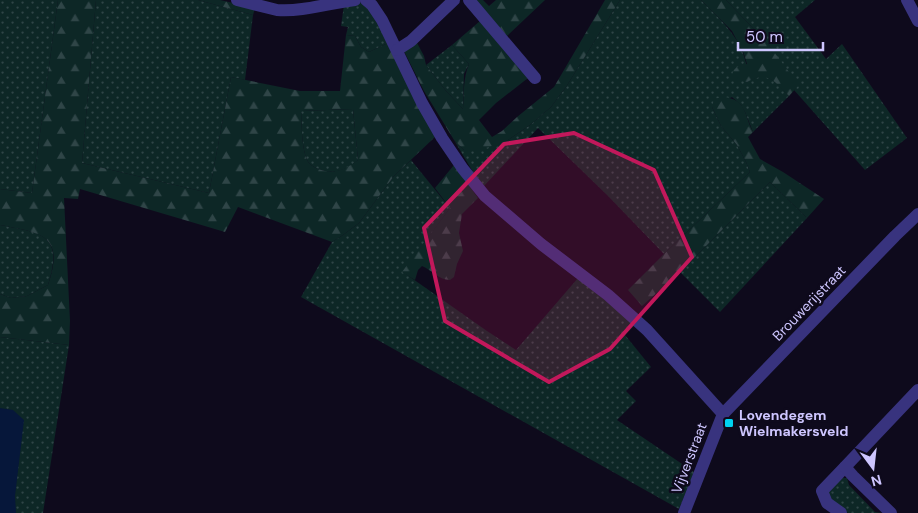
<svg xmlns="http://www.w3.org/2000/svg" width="918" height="513" font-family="'DM Sans',sans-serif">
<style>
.green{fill:url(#green-dots)}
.forest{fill:url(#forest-firs);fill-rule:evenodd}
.water{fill:#06173a}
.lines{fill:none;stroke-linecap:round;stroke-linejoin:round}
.minor{stroke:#38337e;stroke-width:12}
.marked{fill:#c2185b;fill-opacity:0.2;stroke:#c2185b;stroke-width:4;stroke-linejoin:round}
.poi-dot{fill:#00d2f1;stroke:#0e0a1c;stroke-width:2}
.labels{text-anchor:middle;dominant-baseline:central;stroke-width:5;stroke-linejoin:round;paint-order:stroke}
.street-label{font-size:14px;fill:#cec6ff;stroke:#0e0a1c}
.poi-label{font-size:14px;font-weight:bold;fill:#cec6ff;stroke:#0e0a1c;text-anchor:start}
</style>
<defs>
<pattern id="green-dots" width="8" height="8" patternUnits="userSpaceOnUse" patternTransform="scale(1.25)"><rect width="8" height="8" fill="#0d2726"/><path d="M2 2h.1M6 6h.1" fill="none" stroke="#2f4547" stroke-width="1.8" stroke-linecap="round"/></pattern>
<pattern id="forest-firs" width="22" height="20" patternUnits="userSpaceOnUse" patternTransform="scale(1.25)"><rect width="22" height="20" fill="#0d2726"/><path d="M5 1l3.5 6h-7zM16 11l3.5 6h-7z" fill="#2f4547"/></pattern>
</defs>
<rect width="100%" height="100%" fill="#0e0a1c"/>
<g class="green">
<path d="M0,0H58L32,193L0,189Z"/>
<path d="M96,0H198L253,15L245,80L231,77L209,193L82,163Z"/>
<path d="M620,0H701C719,18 740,36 746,63C748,68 747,76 746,82C768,70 774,80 789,96L753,132L745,112L741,105L732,97L712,107L721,126L737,145L746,162L750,172L664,254L608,196L538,128L484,186L473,172L454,140L464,150L505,142L530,125L551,107L566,87Z"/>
<path d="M726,0H815L795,17L826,59L842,44L907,138L865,170L794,90L797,86L768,44Z"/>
<path d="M356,2L365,4L370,9L388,43L369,52L361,47L355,36L346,35L348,27L341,26L344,5Z"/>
<path d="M452,45L469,64L464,74L463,109L446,91L426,65Z"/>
<path d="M353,109L358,160C347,169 339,173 325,171C320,170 315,168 311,165C301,157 302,124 301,111Z"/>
<path d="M411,160L450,208L403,272L487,331L516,350L578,278L635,325L625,335L651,367L626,391L636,401L617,420L694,472L679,509L301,297L332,242L343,235L359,223L394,176Z"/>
<path d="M770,182L807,218L720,312L680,272Z"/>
<path d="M0,225C42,233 64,234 48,285L27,296L11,298L0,294Z"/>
<path d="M0,337L69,345L43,513H0Z"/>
<path d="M841,478H847L849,485L875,512L882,513H848L829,499L827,492Z"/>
</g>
<g class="forest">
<path d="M58,0H96L82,163L209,193L231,77L300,91H340L346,35L355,36L361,47L369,52L388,43L436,136L394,176L359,223L343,235L332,242L238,207L225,232L80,189L78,199L64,198L70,321L69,345L0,337V294L11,298L27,296L48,285C65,235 42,233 0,225V189L32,193ZM353,109L358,160C347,168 339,173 325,171C320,170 315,168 311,165C301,157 302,124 301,111Z"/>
<path d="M198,0H220L255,8L253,15Z"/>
<path d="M476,0H483L489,6L496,0H545L507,36Z"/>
<path d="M605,0H620L566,87L551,107L530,125L505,142L476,151L464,150L454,140L424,91L404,51L416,41L424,56L426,65L446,91L463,109C464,94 463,78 469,64L452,45L480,21L528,78L496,103L479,120L492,137L502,131L517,117L554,87Z"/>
<path d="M701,0H726L768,44L798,84V86L789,96C774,81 768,70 747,82L731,78C734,67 736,67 747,64L744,54L732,31Z"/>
<path d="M723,97C747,99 744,115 753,132L748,137L760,159L783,172L824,199L807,218L770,182L680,272L642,306L628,290L664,254L750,172L746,162L737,145L721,126L712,107L714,99Z"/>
<path d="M454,165L478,198L462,214L459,233L463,251L457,264L454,277L450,280C439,280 432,270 422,266L418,270L415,280L402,272L450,208L435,188Z"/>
</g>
<path class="water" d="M0,408L13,410L24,420L15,496L16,513H0Z"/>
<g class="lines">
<g class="minor">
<path d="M237,0L277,10C303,12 329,3 355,0"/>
<path d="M366,0L372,5L382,20L422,103L442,138L463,169L485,196L541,244L608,295L647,330L723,414"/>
<path d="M469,0L535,78"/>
<path d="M907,0L918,21"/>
<path d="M397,50L411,41L454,0"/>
<path d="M684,513L723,414L895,236L918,214"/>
<path d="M841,513L827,503L822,491L845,467"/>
<path d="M891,513L853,476L845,467L918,390"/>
</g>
</g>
<path class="marked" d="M574,133L654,170L692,257L610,349L549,382L445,321L424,228L504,144Z"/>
<rect class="poi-dot" x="724" y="418" width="10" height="10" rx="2.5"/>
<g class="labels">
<g class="street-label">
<text transform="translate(809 303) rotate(-46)">Brouwerijstraat</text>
<text transform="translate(689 458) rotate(-69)">Vijverstraat</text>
</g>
<g class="poi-label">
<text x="739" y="415">Lovendegem<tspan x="739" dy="16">Wielmakersveld</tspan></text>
</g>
</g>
<g transform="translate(873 468) rotate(165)" stroke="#0e0a1c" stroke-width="4" paint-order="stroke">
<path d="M0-4L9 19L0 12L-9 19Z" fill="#cec6ff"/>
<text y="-8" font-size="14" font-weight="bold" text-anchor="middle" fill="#cec6ff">N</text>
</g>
<path d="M738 42v8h85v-8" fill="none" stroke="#cec6ff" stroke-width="2.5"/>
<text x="746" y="42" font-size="15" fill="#cec6ff" stroke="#0e0a1c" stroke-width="4" paint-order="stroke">50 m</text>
</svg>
